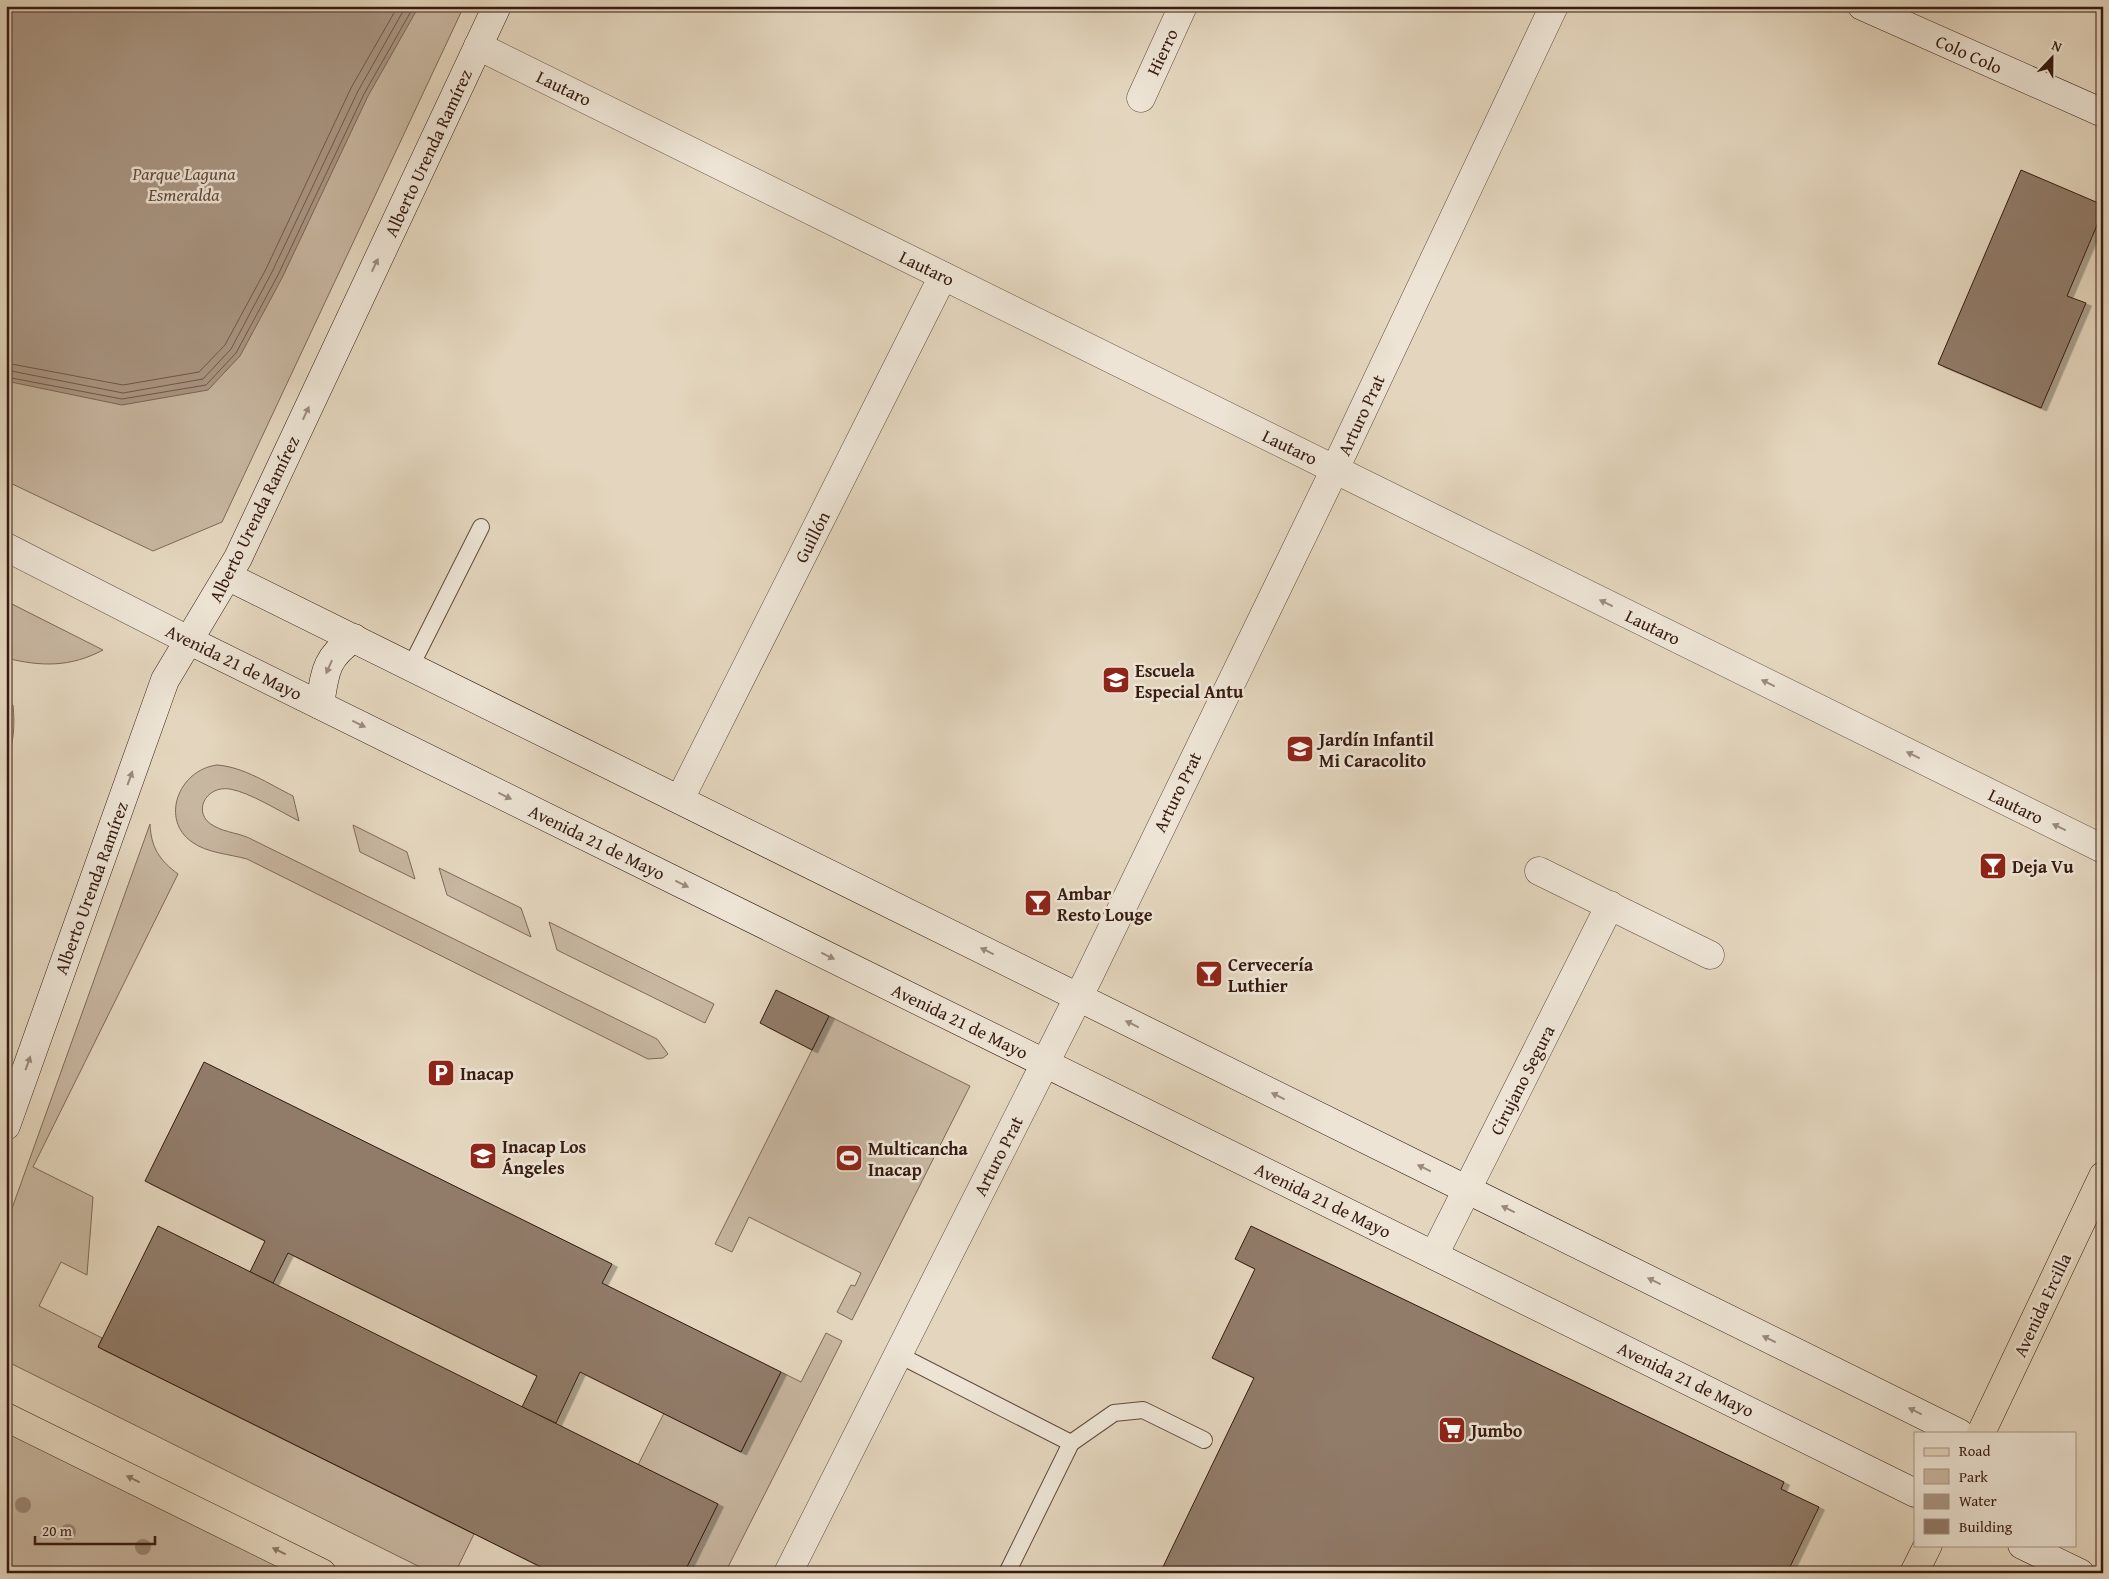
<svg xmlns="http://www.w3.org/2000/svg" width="2109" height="1579" font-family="'Gentium Book Plus',serif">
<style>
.green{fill:#c7b6a0;stroke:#7f6858}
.water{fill:#a99683;stroke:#7b6555}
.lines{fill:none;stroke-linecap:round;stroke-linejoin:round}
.shore{stroke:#70584a;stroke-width:1}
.building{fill:#917c6a;stroke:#371b10;filter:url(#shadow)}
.lane-casing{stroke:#624a3c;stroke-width:18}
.street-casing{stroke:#624a3c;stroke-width:29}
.secondary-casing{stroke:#371b10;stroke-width:29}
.primary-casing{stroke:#371b10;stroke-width:29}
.lane{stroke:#ede4d5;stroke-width:16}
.street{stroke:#ede4d5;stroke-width:28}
.secondary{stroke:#ede4d5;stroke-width:28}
.primary{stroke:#e4d6be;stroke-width:28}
.tree{fill:#9c8976}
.oneway{fill:#9b8a7c}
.oneway2{fill:#8e7867}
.labels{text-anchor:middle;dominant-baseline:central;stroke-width:5;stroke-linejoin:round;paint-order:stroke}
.street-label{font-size:18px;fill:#371b10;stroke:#ede4d5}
.park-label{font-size:18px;font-style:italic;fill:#624a3b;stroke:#ede4d5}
.poi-label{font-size:18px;font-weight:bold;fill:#371b10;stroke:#ede4d5;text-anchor:start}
</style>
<defs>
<filter id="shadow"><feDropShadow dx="5.5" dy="3" stdDeviation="0" flood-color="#0004"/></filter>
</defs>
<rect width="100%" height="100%" fill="#e4d6be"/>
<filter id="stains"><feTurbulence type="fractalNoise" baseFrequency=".004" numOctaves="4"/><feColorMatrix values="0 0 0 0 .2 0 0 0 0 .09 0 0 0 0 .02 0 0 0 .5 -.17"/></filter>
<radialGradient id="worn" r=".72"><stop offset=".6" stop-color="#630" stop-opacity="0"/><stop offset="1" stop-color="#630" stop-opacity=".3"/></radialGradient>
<g class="green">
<path d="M6,6H464L222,522L153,551L6,481Z"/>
<path d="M6,601L103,650C71,667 42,667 6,658Z"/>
<path d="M6,701L13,705C15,726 14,743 6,763Z"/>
<path d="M217,765C244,767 269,784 293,796L299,821C279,811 251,793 230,789C205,785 191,814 214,826C226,833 241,833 253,840L657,1039L668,1054L663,1058L648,1059L247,859C229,854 207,853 192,842C160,820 178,770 217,765Z"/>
<path d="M150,824C151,847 159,860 178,874L33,1167L93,1197L87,1275L61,1262L39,1306L102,1338L98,1347L474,1534L455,1573H432L6,1361V1225Z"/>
<path d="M353,825L407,852L415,879L360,852Z"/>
<path d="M439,868L521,908L531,937L447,895Z"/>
<path d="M549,922L714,1004L705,1023L557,950Z"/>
<path d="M829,1016L970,1086L852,1320L837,1312L851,1285L855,1286L861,1273L749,1217L732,1252L715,1244Z"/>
<path d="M826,1333L842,1341L725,1573H684L638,1465L664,1413L741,1452L781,1372L801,1382Z"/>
<path d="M6,1431L293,1573H6Z"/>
</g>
<path class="water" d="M6,6H419L368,96L282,278L240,356L208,390L122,405L6,381Z"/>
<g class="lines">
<g class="shore">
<path d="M6,363L123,385L199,372L225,345L266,269L351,88L398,6"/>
<path d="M6,370L123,393L203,379L231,349L272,272L358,91L406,6"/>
<path d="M6,377L122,399L206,385L236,353L278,275L364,94L414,6"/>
</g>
</g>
<g class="building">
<path d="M2021,170L2103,205V211L2067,296L2086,303L2041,408L1938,364Z"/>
<path d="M776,990L829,1016L812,1050L760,1023Z"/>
<path d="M204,1062L612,1264L602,1283L781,1372L741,1452L580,1372L556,1423L522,1407L537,1376L288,1253L273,1283L250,1272L265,1241L145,1181Z"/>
<path d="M158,1226L718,1504L684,1573H553L98,1347Z"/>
<path d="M1251,1226L1784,1482L1781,1489L1819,1507L1787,1573H1160L1254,1378L1212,1358L1255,1269L1235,1259Z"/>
</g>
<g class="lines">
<g class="lane-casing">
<g id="lane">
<path d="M411,666L481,527"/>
<path d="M897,1354L1071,1443L1007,1573"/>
<path d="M1071,1443L1114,1413L1143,1410L1204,1440"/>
</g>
</g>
<g class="street-casing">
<g id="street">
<path d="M478,46L2103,849"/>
<path d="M1141,98L1183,6"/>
<path d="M6,547L190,641"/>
<path d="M680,799L943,276"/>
<path d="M1539,871L1710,955"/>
<path d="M1434,1255L1610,905"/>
<path d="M788,1573L1088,978L1335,469L1554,6"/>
</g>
</g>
<g class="secondary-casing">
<g id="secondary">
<path d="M1862,6L2103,113"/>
<path d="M229,577L1959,1433"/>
<path d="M190,641L1915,1493"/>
<path d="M320,705C325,672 325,658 354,638"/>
<path d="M6,1126L165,680L238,558L497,6"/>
<path d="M2022,1545L2080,1573"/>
</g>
</g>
<g class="primary-casing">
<g id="primary">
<path d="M6,1417L322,1573"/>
<path d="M1981,1433L2103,1176"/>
<path d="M1914,1573L1928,1545"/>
</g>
</g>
<use href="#lane" class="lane"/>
<use href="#street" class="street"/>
<use href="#secondary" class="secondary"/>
<use href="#primary" class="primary"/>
</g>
<g class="tree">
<circle cx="23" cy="1505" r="8"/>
<circle cx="68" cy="1532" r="8"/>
<circle cx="143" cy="1547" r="8"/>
</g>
<defs><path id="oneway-solid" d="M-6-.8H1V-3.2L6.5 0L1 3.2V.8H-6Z" transform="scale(1.25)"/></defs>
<g class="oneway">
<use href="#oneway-solid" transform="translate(375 265) rotate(-65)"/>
<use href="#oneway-solid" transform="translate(306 413) rotate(-65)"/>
<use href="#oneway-solid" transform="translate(1606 603) rotate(-154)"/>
<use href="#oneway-solid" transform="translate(329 667) rotate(114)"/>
<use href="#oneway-solid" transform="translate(1768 683) rotate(-154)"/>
<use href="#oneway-solid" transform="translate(359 724) rotate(26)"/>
<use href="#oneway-solid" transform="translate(1913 755) rotate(-154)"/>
<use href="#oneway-solid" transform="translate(130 778) rotate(-70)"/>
<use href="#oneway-solid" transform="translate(505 796) rotate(26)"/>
<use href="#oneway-solid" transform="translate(2059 827) rotate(-154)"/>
<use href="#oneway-solid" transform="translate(682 884) rotate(26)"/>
<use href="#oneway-solid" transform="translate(987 951) rotate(-154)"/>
<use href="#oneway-solid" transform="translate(828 956) rotate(26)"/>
<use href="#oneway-solid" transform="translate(1132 1024) rotate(-154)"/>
<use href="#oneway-solid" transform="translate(28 1063) rotate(-70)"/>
<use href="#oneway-solid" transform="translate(1278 1096) rotate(-154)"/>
<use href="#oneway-solid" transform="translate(1424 1168) rotate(-154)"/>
<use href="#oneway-solid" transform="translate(1508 1209) rotate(-154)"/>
<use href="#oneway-solid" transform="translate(1654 1281) rotate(-154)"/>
<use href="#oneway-solid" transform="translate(1769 1339) rotate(-154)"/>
<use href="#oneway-solid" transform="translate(1915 1411) rotate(-154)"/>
</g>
<g class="oneway2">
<use href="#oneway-solid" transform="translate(133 1479) rotate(-154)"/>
<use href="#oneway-solid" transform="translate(279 1551) rotate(-154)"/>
</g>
<defs>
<g id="school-square" transform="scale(1.4375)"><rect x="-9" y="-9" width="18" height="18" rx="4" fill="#8f2418" stroke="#ede4d5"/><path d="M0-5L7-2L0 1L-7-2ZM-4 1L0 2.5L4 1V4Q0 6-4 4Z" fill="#fff"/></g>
<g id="bar-square" transform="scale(1.4375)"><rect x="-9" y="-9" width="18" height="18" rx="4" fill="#8f2418" stroke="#ede4d5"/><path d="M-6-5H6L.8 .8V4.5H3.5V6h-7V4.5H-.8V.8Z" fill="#fff"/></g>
<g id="parking-square" transform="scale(1.4375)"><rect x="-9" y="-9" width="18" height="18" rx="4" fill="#8f2418" stroke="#ede4d5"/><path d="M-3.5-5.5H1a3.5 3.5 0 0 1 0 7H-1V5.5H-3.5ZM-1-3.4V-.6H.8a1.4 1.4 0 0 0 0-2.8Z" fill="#fff"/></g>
<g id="university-square" transform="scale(1.4375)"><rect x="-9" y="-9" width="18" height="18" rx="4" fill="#8f2418" stroke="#ede4d5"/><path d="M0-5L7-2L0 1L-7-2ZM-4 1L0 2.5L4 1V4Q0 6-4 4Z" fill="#fff"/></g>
<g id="stadium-square" transform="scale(1.4375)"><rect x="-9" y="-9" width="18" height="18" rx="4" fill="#8f2418" stroke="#ede4d5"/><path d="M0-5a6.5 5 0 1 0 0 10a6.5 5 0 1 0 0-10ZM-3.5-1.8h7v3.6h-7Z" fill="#fff"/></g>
<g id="supermarket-square" transform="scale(1.4375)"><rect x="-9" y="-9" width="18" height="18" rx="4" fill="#8f2418" stroke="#ede4d5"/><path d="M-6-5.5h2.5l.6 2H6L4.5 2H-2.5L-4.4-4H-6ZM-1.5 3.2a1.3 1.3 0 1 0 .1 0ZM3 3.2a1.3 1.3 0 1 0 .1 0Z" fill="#fff"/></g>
</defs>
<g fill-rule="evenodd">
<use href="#school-square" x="1116" y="680"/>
<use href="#school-square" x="1300" y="749"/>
<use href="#bar-square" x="1993" y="866"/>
<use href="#bar-square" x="1038" y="903"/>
<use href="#bar-square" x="1209" y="974"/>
<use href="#parking-square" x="441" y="1073"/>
<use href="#university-square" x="483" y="1156"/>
<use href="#stadium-square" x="849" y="1158"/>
<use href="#supermarket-square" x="1452" y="1430"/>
</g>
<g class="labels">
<g class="street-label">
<text transform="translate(1162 52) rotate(-65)">Hierro</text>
<text transform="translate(1969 54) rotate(24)">Colo Colo</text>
<text transform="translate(564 88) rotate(26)">Lautaro</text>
<text transform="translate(428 153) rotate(-65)">Alberto Urenda Ramírez</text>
<text transform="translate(927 268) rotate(26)">Lautaro</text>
<text transform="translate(1361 415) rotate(-65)">Arturo Prat</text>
<text transform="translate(1290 447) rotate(26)">Lautaro</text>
<text transform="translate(254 519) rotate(-64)">Alberto Urenda Ramírez</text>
<text transform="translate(812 537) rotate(-63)">Guillón</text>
<text transform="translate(1653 627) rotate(26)">Lautaro</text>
<text transform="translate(234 662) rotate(26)">Avenida 21 de Mayo</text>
<text transform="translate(1177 792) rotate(-64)">Arturo Prat</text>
<text transform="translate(2016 806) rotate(26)">Lautaro</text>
<text transform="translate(597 842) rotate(26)">Avenida 21 de Mayo</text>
<text transform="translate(91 888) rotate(-70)">Alberto Urenda Ramírez</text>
<text transform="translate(960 1021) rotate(26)">Avenida 21 de Mayo</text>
<text transform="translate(1522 1080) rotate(-63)">Cirujano Segura</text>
<text transform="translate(998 1156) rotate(-63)">Arturo Prat</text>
<text transform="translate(1323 1200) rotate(26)">Avenida 21 de Mayo</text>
<text transform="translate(2042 1305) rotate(-65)">Avenida Ercilla</text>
<text transform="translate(1686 1379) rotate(26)">Avenida 21 de Mayo</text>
</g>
<g class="park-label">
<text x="184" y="173">Parque Laguna<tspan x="184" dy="21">Esmeralda</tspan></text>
</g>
<g class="poi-label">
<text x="1135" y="670">Escuela<tspan x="1135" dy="21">Especial Antu</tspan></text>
<text x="1319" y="739">Jardín Infantil<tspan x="1319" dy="21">Mi Caracolito</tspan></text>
<text x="2012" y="866">Deja Vu</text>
<text x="1057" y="893">Ambar<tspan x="1057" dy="21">Resto Louge</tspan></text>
<text x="1228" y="964">Cervecería<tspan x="1228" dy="21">Luthier</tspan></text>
<text x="460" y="1073">Inacap</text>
<text x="502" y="1146">Inacap Los<tspan x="502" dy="21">Ángeles</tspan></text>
<text x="868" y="1148">Multicancha<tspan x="868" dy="21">Inacap</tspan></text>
<text x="1471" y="1430">Jumbo</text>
</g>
</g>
<rect width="2109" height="1579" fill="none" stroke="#e4d6be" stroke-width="25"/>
<rect x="8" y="8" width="2094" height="1564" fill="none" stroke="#371b10" stroke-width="2.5"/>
<rect x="12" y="12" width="2084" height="1554" fill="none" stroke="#371b10"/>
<rect x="1914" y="1432" width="162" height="115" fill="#ede4d5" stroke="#a49486"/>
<rect x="1924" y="1448" width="25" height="8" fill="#e4d6be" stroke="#a49486"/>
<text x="1959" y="1456" font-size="15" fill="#371b10">Road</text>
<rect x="1924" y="1469" width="25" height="15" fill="#c7b6a0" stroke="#a49486"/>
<text x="1959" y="1482" font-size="15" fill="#371b10">Park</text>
<rect x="1924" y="1494" width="25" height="15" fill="#a99683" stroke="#a49486"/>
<text x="1959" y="1506" font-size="15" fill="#371b10">Water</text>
<rect x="1924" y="1519" width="25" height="15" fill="#917c6a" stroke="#a49486"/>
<text x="1959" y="1532" font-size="15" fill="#371b10">Building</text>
<g transform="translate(2052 58) rotate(22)" stroke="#ede4d5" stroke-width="4" paint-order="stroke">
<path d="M0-4L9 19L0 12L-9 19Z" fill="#371b10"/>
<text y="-8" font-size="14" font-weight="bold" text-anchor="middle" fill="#371b10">N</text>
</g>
<path d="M35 1536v8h120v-8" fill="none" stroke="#371b10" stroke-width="2.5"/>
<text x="42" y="1536" font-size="15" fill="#371b10" stroke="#ede4d5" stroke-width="4" paint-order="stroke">20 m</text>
<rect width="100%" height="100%" filter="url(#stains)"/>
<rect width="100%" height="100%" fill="url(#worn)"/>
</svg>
